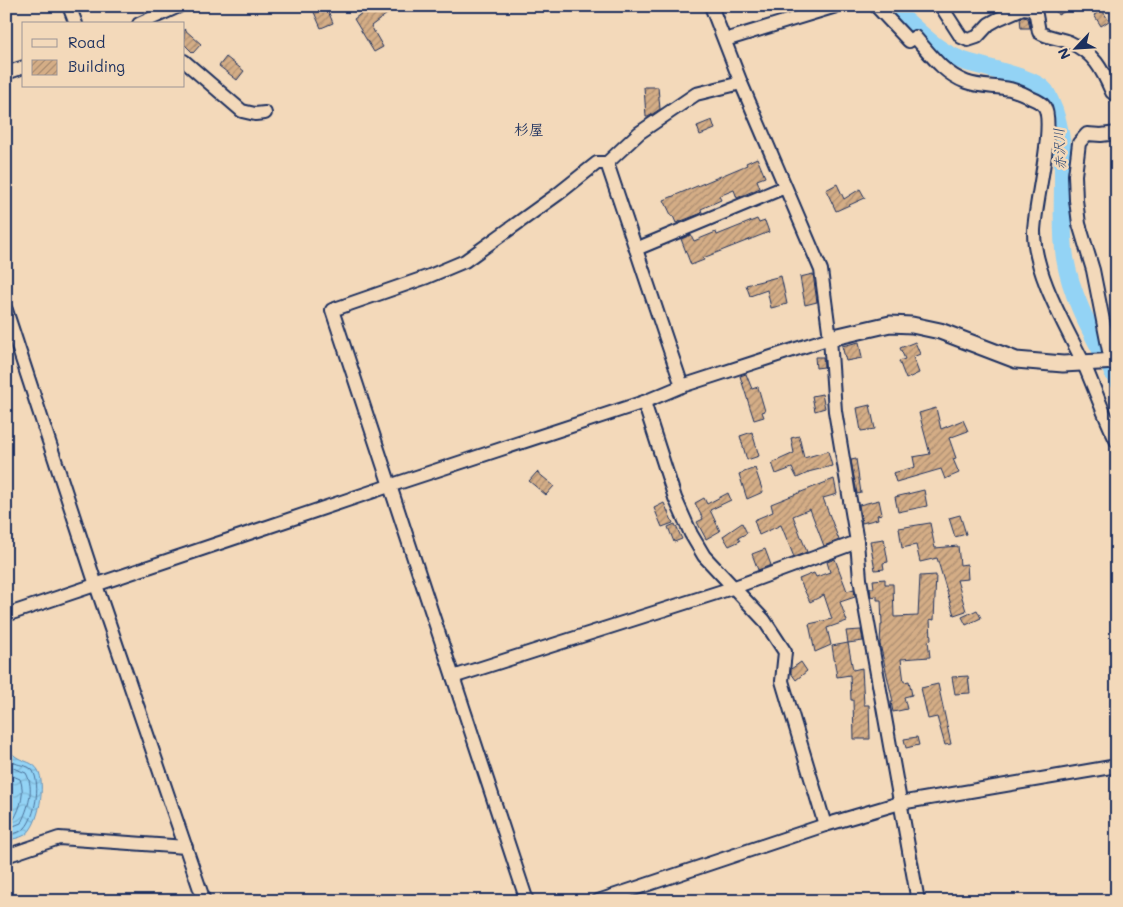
<svg xmlns="http://www.w3.org/2000/svg" width="1123" height="907" font-family="Mali,'Klee One',sans-serif">
<style>
.water{fill:url(#water-waves);stroke:#6391b9}
.lines{fill:none;stroke-linecap:round;stroke-linejoin:round}
.shore{stroke:#4b719a;stroke-width:1}
.river{stroke:#93d3f5;stroke-width:18}
.building{fill:url(#building-hatch);stroke:#1b2f5e}
.minor-casing{stroke:#1b2f5e;stroke-width:16}
.tertiary-casing{stroke:#1b2f5e;stroke-width:19}
.minor{stroke:#f3d9ba;stroke-width:12}
.tertiary{stroke:#f3d9ba;stroke-width:15}
.labels{text-anchor:middle;dominant-baseline:central;stroke-width:5;stroke-linejoin:round;paint-order:stroke}
.water-label{font-size:14px;font-style:italic;fill:#2d4875;stroke:#f3d9ba}
.quarter-label{font-size:15px;font-weight:bold;fill:#1b2f5e;stroke:#f3d9ba}
</style>
<defs>
<pattern id="water-waves" width="16" height="10" patternUnits="userSpaceOnUse" patternTransform="scale(1.25)"><rect width="16" height="10" fill="#93d3f5"/><path d="M0 5q4-4 8 0t8 0" fill="none" stroke="#7eb5d4"/></pattern>
<pattern id="building-hatch" width="6" height="6" patternUnits="userSpaceOnUse" patternTransform="scale(1.25)"><rect width="6" height="6" fill="#d4ad86"/><path d="M-1 1l2-2M0 6l6-6M5 7l2-2" fill="none" stroke="#ab8d71"/></pattern>
</defs>
<rect width="100%" height="100%" fill="#f3d9ba"/>
<filter id="ink" filterUnits="userSpaceOnUse"><feTurbulence type="fractalNoise" baseFrequency=".02" numOctaves="2"/><feDisplacementMap in="SourceGraphic" scale="10" xChannelSelector="R" yChannelSelector="G"/><feConvolveMatrix kernelMatrix="1 2 1 2 8 2 1 2 1" color-interpolation-filters="sRGB"/></filter>
<g filter="url(#ink)">
<path class="water" d="M6,748C10,751 14,756 18,758C25,762 33,762 38,770C46,784 39,826 25,835C20,838 12,839 6,841Z"/>
<g class="lines">
<g class="shore">
<path d="M6,755C9,757 12,761 15,763C21,766 29,765 33,771C41,785 35,817 25,828C20,833 12,834 6,836"/>
<path d="M6,763L13,768L26,773C35,789 28,808 21,823L6,829"/>
<path d="M6,773L20,779C25,792 21,807 14,819L6,822"/>
</g>
<path class="river" d="M888,6C913,24 931,49 961,60C980,67 1034,77 1045,91C1047,94 1049,98 1050,101C1073,149 1057,207 1065,258C1072,302 1097,341 1117,380"/>
</g>
<g class="building">
<path d="M322,6H326L333,23L321,28L313,10Z"/>
<path d="M371,6H382L387,14L371,26L383,47L374,52L354,19Z"/>
<path d="M1053,6H1075L1058,15Z"/>
<path d="M1102,10L1109,21L1101,26L1094,15Z"/>
<path d="M1023,17L1028,18L1030,28H1021L1020,18Z"/>
<path d="M184,29L201,44L193,53L184,44Z"/>
<path d="M226,57L244,71L237,80L219,66Z"/>
<path d="M644,87H658L660,109L648,117H646Z"/>
<path d="M712,120L715,129L700,135L697,126Z"/>
<path d="M757,158L765,177L757,180L760,188L737,198L734,190L719,196L721,200L701,209L702,213L676,223L673,216L672,217L664,200L747,165L746,163Z"/>
<path d="M837,184L844,199L860,189L865,198L836,211L826,190Z"/>
<path d="M757,219L759,223L765,221L769,232L703,258L704,260L691,265L681,239L691,235L694,241L716,232L717,235Z"/>
<path d="M813,274L817,302L805,305L800,277Z"/>
<path d="M781,276L787,304L771,308L767,290L750,296L746,285Z"/>
<path d="M859,342L862,358L846,361L842,346Z"/>
<path d="M915,342L920,354L913,357L919,373L906,379L899,361L905,359L900,348Z"/>
<path d="M815,357H823L824,367L816,368Z"/>
<path d="M746,374L752,389L758,387L765,411L762,412L764,417L754,420L740,376Z"/>
<path d="M822,394L825,408L815,411L812,396Z"/>
<path d="M870,405L875,429L861,431L857,408Z"/>
<path d="M936,408L941,429L963,420L968,431L949,438L956,458L953,459L959,473L945,479L941,469L896,482L893,473L915,467L913,457L930,454L919,413Z"/>
<path d="M752,432L759,456L747,460L740,436Z"/>
<path d="M799,436L804,458L828,451L832,466L808,472V473L797,478L792,468L776,474L772,463L794,453L791,438Z"/>
<path d="M856,459L861,493L857,494L851,460Z"/>
<path d="M755,468L763,492L747,499L739,474Z"/>
<path d="M537,472L554,486L546,495L529,481Z"/>
<path d="M834,479L837,494L823,498L839,540L824,546L810,509L793,516L807,552L794,557L781,525L759,535L754,520L773,512L771,504Z"/>
<path d="M924,490L927,506L898,512L895,497Z"/>
<path d="M728,493L731,500L710,510L720,531L706,539L697,522L703,519L695,503L704,498L707,504Z"/>
<path d="M879,500L882,514L877,515L878,519L862,523L859,505Z"/>
<path d="M664,503L673,523L662,527L654,508Z"/>
<path d="M960,515L966,534L955,537L949,518Z"/>
<path d="M742,523L747,533L738,538L740,541L729,546L723,536Z"/>
<path d="M930,523L935,548L958,546L960,565L967,564L968,579L957,580L966,611L954,615L937,558L920,562L916,545L902,548L899,528Z"/>
<path d="M675,524L682,539L674,542L668,527Z"/>
<path d="M884,539L888,562L883,563L884,569L875,570L870,541Z"/>
<path d="M765,549L771,565L758,570L752,554Z"/>
<path d="M835,559L847,591L854,589L855,597L840,602L847,621L827,628L831,645L815,652L809,624L832,619L824,595L810,602L799,579L814,573L816,577L830,572L827,562Z"/>
<path d="M936,575L934,620L930,619L931,640L928,641L930,657L901,659L904,682L909,681L912,695L904,697L907,709L893,712L891,702H893L880,644L881,625H882L881,600H877V596L871,597L870,588H874L873,580L885,579V584H893L894,617L918,616L920,576Z"/>
<path d="M977,610L981,618L966,625L962,617Z"/>
<path d="M861,630L863,641L848,643L846,631Z"/>
<path d="M848,643L853,670L862,668L864,705H869L870,739H854L853,700H851L850,675L837,677L832,646Z"/>
<path d="M801,662L807,671L796,680L791,673V669Z"/>
<path d="M968,676L970,693L955,694L952,677Z"/>
<path d="M938,684L951,744L945,745L937,717L928,719L921,688Z"/>
<path d="M917,737L919,745L906,748L904,739Z"/>
</g>
<g class="lines">
<g class="minor-casing">
<g id="minor">
<path d="M69,6L76,24"/>
<path d="M711,6L741,83L821,270L830,338L835,411L857,542L860,579L918,901"/>
<path d="M876,6L909,41L915,37C931,55 943,73 966,82C979,87 996,86 1010,89C1017,91 1025,94 1031,98C1036,100 1041,102 1044,106C1056,123 1034,207 1034,232C1034,273 1065,325 1083,362C1095,389 1104,416 1117,442"/>
<path d="M941,6L961,37L968,40L977,37L989,24L998,19L1023,8L1032,9L1036,15L1039,32C1048,38 1059,38 1069,42C1094,53 1102,69 1112,92L1117,96"/>
<path d="M139,24L179,6"/>
<path d="M725,40L836,6"/>
<path d="M184,61L242,111L255,114L265,113"/>
<path d="M6,73L24,67"/>
<path d="M607,163L682,386"/>
<path d="M636,249L785,187"/>
<path d="M6,310L96,585L204,901"/>
<path d="M1111,361L1093,270L1079,224L1076,200L1075,175L1079,143L1087,134L1101,135L1117,133"/>
<path d="M644,402L675,498L691,534L704,556L764,620L785,652L782,681L825,825"/>
<path d="M6,615L389,486L644,402L682,386L830,338"/>
<path d="M453,677L735,587L857,542"/>
<path d="M6,856L59,838L186,847"/>
<path d="M527,901L332,310L427,277L465,261L558,194L597,163H607L639,133L696,94L741,83"/>
<path d="M598,901L825,825L900,803L1117,766"/>
</g>
</g>
<g class="tertiary-casing">
<path id="tertiary" d="M830,338L890,324L912,325L940,331L1016,360L1063,364L1117,361"/>
</g>
<use href="#minor" class="minor"/>
<use href="#tertiary" class="tertiary"/>
</g>
</g>
<g class="labels">
<g class="water-label">
<text transform="translate(1059 149) rotate(-93)">赤沢川</text>
</g>
<g class="quarter-label">
<text x="529" y="129">杉屋</text>
</g>
</g>
<rect width="1123" height="907" fill="none" stroke="#f3d9ba" stroke-width="25"/>
<rect x="12" y="12" width="1098" height="882" fill="none" stroke="#1b2f5e" stroke-width="2" filter="url(#ink)"/>
<rect x="22" y="22" width="162" height="65" fill="#f3d9ba" stroke="#9d9595"/>
<rect x="32" y="39" width="25" height="8" fill="#f3d9ba" stroke="#9d9595"/>
<text x="68" y="48" font-size="15" fill="#1b2f5e">Road</text>
<rect x="32" y="60" width="25" height="15" fill="url(#building-hatch)" stroke="#9d9595"/>
<text x="68" y="72" font-size="15" fill="#1b2f5e">Building</text>
<g transform="translate(1076 48) rotate(245)" stroke="#f3d9ba" stroke-width="4" paint-order="stroke">
<path d="M0-4L9 19L0 12L-9 19Z" fill="#1b2f5e"/>
<text y="-8" font-size="14" font-weight="bold" text-anchor="middle" fill="#1b2f5e">N</text>
</g>
</svg>
